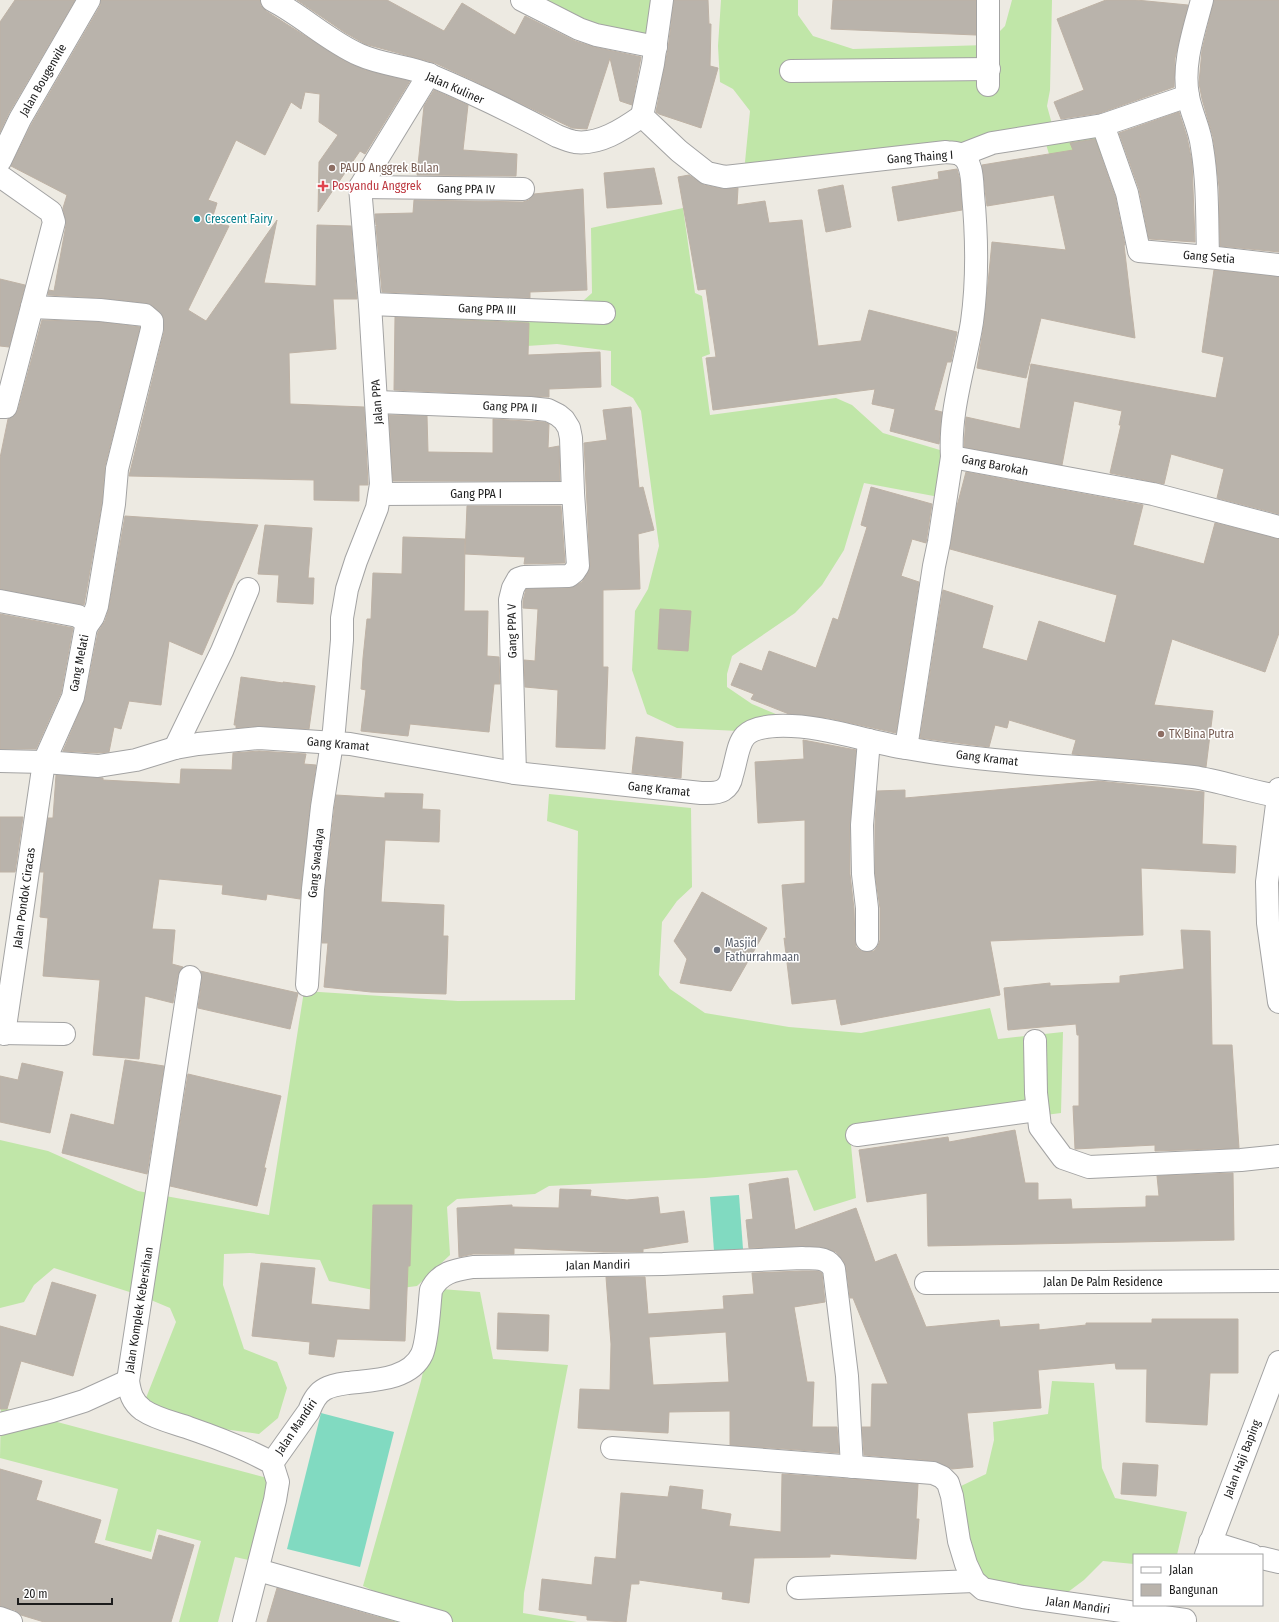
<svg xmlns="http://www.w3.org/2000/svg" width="1279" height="1622" font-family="'Fira Sans Condensed',sans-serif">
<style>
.grass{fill:#c0e6a8}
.pitch{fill:#81dac1}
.building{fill:#b9b3ab;stroke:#beb2a5;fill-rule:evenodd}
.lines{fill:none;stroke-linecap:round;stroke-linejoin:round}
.minor-casing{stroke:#a3a3a3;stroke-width:24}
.minor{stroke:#fff;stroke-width:22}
.education-dot{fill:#8d6e63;stroke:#fff;stroke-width:1.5}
.health-dot{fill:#e0444e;stroke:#fff;stroke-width:1.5}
.culture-dot{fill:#0f9aa8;stroke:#fff;stroke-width:1.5}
.worship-dot{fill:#6b7280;stroke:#fff;stroke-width:1.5}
.labels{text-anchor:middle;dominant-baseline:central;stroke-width:3;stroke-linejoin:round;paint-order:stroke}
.street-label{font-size:12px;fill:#1c1c1c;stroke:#fff}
.education-label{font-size:12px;fill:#785e54;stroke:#fff;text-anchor:start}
.health-label{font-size:12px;fill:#be3a42;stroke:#fff;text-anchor:start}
.culture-label{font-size:12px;fill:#0d838f;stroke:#fff;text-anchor:start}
.worship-label{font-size:12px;fill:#5b616d;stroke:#fff;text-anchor:start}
</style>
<rect width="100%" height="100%" fill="#edeae2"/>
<g class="grass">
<path d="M530,0H657L650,42L585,28Z"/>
<path d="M721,0H798V15L813,36L853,49L986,45L1005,26L1012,0H1052L1050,90L1047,106L1055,135L1099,133L1107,153L1053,167L1045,141L750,177L745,162L750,111L733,89L720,82L718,46Z"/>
<path d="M683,208L695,293L702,296L710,354L702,357L710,415L836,398L852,405L883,433L950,453L939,497L864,483L844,550L822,585L795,613L732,656L727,674V687L752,704L783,717L778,733L677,728L647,714L632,670L635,611L648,589L659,546L641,411L633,398L611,385V351L557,344L483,349L431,338L430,318L567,315L592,293L591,228Z"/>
<path d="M549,794L691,808L692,887L677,901L662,922L659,975L670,989L705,1013L789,1027L861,1033L990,1008L998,1039L1063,1032L1061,1113L905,1133L851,1145L856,1198L814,1211L797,1170L705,1178L549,1186L535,1194L457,1199L447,1207L450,1255L417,1286L378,1291L329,1281L320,1260L250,1253L224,1254L223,1285L244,1349L277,1362L287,1388L278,1418L259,1434L194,1425L144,1403L176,1322L170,1308L139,1295L54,1268L34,1285L24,1302L0,1308V1140L48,1151L138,1191L269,1215L304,991L458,1001L575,1000L578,831L547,821Z"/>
<path d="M441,1289L480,1292L493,1359L568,1365L524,1593L523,1613L577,1622H376L385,1596L363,1586L421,1381Z"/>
<path d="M1052,1381L1094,1383L1102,1468L1115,1498L1187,1512L1177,1555H1134V1564L1103,1561L1084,1580L1068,1592L1052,1598L977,1585L970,1563L961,1486L986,1474L994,1440L993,1422L1048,1414Z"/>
<path d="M1,1407L275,1480L253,1561L235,1557L218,1622H179L201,1541L157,1529L151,1552L105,1540L118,1489L0,1458Z"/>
</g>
<g class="pitch">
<path d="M739,1195L743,1249L714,1251L710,1197Z"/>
<path d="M321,1413L394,1432L360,1567L287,1549Z"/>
</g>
<g class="building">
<path d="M15,0H75L9,113L0,132V22Z"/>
<path d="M101,0H260L261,6L266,11L343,60L365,70L410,81L365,154L360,151L318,212L319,162L338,135L319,122L320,94L305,92L301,109L291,102L265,155L236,140L208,200L217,203L211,222L229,226L188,310L206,321L277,220L264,283L316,286L317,225L351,226L357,299H333L336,349L289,353L290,404L364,407L368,483V485H359V501L314,500V480L129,476L164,332L163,316L153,306L146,303L101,298L48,295L49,290L54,291L66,225L63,208L67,195L11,166L31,125L100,6Z"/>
<path d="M297,0H387L444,31L462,3L515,35L525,16L575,41L594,47L641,57L632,105L620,101L610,58L587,129L572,128L470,79L435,63L365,44L344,32Z"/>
<path d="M674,0H708L709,24H711L710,66L718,68L701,128L659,114L656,112L668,49Z"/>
<path d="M833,0H976V35L831,29Z"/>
<path d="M1106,0H1136L1188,5L1175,58L1174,87L1100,113L1061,119L1054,102L1084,90L1057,19Z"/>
<path d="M1214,0H1279V252L1220,246L1219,187L1216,159L1213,137L1202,99L1199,83L1202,50Z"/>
<path d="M434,90L468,105L463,150L517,154L516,176L417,175L424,106Z"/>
<path d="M1179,112L1187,137L1192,162L1195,242L1149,239L1139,189L1119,133Z"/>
<path d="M1095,139L1115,196L1125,245H1124L1135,338L1041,318L1026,378L977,368L984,324L992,242L1066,250L1054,195L987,206L982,165L1073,150L1070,143Z"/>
<path d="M654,168L662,204L607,208L604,173Z"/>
<path d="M957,169L960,180L962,210L898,221L892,187L939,179L938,172Z"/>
<path d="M689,175L704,185L723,189L738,188L737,205L765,201L769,223L802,220L818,346L861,341L869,310L957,332L951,362H947L934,410L942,412L939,444L890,431L895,409L872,404L875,389L713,410L706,358L716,357L706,289L698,290L678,177Z"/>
<path d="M843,185L851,227L826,232L818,190Z"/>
<path d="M583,189L587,290L530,292V298L382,292L376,226H378L376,225L375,214L413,213L414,200L523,202L529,200L534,194Z"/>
<path d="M1214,270L1279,277V514L1217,498L1224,469L1171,454L1164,484L1110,473L1121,425H1119L1122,411L1074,401L1062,465L964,447L966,417L1020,429L1031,364L1216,398L1224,357L1202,352Z"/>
<path d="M0,279L25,285L9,347L0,346Z"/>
<path d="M395,317L529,323L528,355L600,352L601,387L549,389V397L394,390Z"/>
<path d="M42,320L99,322L140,327L105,466L102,502L84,605L0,589V458L8,419L15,415L18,410Z"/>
<path d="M631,407L639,488L643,487L654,530L638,534L640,589L603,590V667H608L605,749L556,747L558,690L525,687L524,660L535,661L538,609L523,608V601L526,589L570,588L582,582L588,573L590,565L584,443L607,440L603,410Z"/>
<path d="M389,415L427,416L428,452L493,453V419L544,422L549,424L548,448L559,446L560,481H393Z"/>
<path d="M966,472L1143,505L1133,545L1204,564L1215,523L1279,539V633L1265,672L1172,639L1154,705L1213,711L1206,767L1158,761L1072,754L1076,740L1009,720L1007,728L995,725L989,747L920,738L943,590L993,606L982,648L1027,661L1039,621L1105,643L1117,595L950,549L957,506Z"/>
<path d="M871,487L932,504L926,543L912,539L901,576L919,582L896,733L828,718L789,714L751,699L754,694L731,685L740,663L762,671L769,651L816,668L833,618L838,620L867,527L861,525Z"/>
<path d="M467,506H561L565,563L524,564L525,557L465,554Z"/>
<path d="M125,516L258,525L202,655L169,641L161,705L129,701L121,729L114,727L109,752L97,753L63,751L85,699L98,632L105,621L109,608Z"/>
<path d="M265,525L312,528L308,578H314L313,604L277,602L279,575L258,574Z"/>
<path d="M403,537L465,539L464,611H488L487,656L499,657L500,684H494L489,732L410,724L408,736L361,731L366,690L361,689L363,658L367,619H371L373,573L402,574Z"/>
<path d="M660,609L691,611L688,651L658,649Z"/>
<path d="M0,614L73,628L61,693L36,749H0Z"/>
<path d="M241,677L283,683V682L315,686L309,729L260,726L236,728V725H234Z"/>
<path d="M636,737L683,742L681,778L632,773Z"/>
<path d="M803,740L856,750L850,824V874L854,909L855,940L856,947L861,951L867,952L874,951L878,946L880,940V908L875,873V825L877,791L905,790V798L1098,781L1204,792L1202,844L1236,846L1235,873L1141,868L1143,935L990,941L1000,995L841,1025L836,999L792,1004L784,938L786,939L782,885L805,883V820L758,823L755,762L804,759Z"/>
<path d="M259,751L306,754L304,764L316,765L310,806L300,899L267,894L266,900L222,894L223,885L159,879L152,929L175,930L172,964L183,967L180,970L178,975L173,1003L145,996L139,1059L93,1055L100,980L43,976L48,918L40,917L44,872H40L48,818H53L56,775L103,778V780L180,784L181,769L232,770L233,753Z"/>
<path d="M385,793L423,794L422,809L440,810L439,842L385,840L381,902L444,905L443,936H448L446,994L371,992L324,987L328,943H322L325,890L336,795L385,798Z"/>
<path d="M0,817H23L15,872H0Z"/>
<path d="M702,892L767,928L731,991L680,983L687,959L674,941Z"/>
<path d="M1181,930L1210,931L1212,1045H1232L1239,1148L1155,1151V1145L1075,1149L1073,1106H1079V1035H1077L1076,1024L1008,1030L1004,988L1050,983V986L1120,983V976L1184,969Z"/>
<path d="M200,971L298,993L290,1029L198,1008L202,979Z"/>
<path d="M125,1060L164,1066L147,1174L62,1153L71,1114L114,1125Z"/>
<path d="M22,1063L63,1072L50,1133L0,1122V1076L18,1080Z"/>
<path d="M188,1074L281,1096L264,1168H266L257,1206L170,1186Z"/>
<path d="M1015,1130L1025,1183H1038V1200L1071,1199L1072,1209L1146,1207V1196H1159L1157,1176L1233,1173L1234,1240L928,1246L927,1193L867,1202L859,1150L948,1137L949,1142Z"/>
<path d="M788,1178L795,1230L856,1208L875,1262L896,1254L926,1327L999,1320L1000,1327L1039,1324V1330L1086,1325V1323H1152V1319H1238V1373H1210L1207,1425L1146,1422L1147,1369H1116L1115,1363L1038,1370L1041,1408L967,1413L973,1467L952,1469L947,1466L934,1461L864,1455L862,1427H871L872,1384H888L853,1298H850L846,1267L844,1262L836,1252L821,1247L801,1246L749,1248L746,1220L753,1219L749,1184Z"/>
<path d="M560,1189L591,1190L590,1196L627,1200L658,1197L660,1214L684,1211L688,1242L643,1249V1252H604L514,1248V1254H473L459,1257L457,1208L512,1205V1207L559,1208Z"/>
<path d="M373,1205H412L410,1266H408L405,1341L337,1339L334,1357L309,1354L310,1342L252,1336L261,1263L315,1268L311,1304L370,1310Z"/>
<path d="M802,1271H818L822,1273L825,1302L794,1307L807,1382H814L812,1427H837L839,1453L730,1445V1411L669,1412L668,1433L578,1428L580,1389L610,1390L611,1344L606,1277H645L648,1314L724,1309L723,1296L754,1294L752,1273ZM726,1332L729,1382L653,1385L649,1337Z"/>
<path d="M52,1282L96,1295L73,1376L21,1361L7,1409H0V1326L36,1336Z"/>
<path d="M498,1313L549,1315L548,1351L497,1349Z"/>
<path d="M1123,1463L1158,1465L1156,1496L1121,1494Z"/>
<path d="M0,1469L42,1481L36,1500L101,1520L94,1543L152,1560L159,1535L194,1545L171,1622H44L21,1615L15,1610L0,1606Z"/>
<path d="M782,1474L918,1484L916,1519H919L916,1559L830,1554V1557L754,1558L749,1603L722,1599L723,1592L639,1580V1584H631L626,1622L587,1620V1616L539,1610L542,1579L592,1585L595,1557L616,1559L621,1493L668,1497L670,1486L703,1490L701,1509L731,1514L729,1526L781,1532Z"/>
<path d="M277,1588L395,1622H267Z"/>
</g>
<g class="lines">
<g class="minor-casing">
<g id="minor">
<path d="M272,0C303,16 328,41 360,55C382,65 409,66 430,75C473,93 516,114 557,136C562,138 569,141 575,142C599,145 622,130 642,116"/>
<path d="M522,0L579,29L596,35L656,47"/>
<path d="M1202,0C1194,31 1182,64 1188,96C1191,113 1200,129 1202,147C1208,183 1207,220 1208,257"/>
<path d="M791,71L989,69"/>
<path d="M988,85V0"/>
<path d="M642,116L679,151L707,173L725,177L946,152C951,153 957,152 961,155C973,162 972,182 973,194C977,237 978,279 972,322C965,366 949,411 952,457L939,542L934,566L906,748"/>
<path d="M642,116L653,64L662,0"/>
<path d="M1103,125L1127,193L1139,251L1208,257L1279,265"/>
<path d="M961,155L992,143L1103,125L1188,96"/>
<path d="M0,161L20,119L89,0"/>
<path d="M0,176L51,212L54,222L6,407H0"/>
<path d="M360,187L523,189"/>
<path d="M370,304L604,313"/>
<path d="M32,307L100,310L145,315L152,321V329L117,469L114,504L97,606L93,617L86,627"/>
<path d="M377,402L530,408L548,410L558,415L564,420L569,428L571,438L573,493L578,566L574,572L569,576L524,577L518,579L513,588L510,600L515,773"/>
<path d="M952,457L1153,494L1279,527"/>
<path d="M380,494L573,493"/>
<path d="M0,601L78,616L84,621L86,627L73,697L44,762L4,1034"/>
<path d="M175,748L222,651L248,589"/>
<path d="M0,761L44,762L98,766L136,760L175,748L198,744L259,738L350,744L515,773L701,793C707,793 717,794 723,790C728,787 731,781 732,775C741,744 736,728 776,726C821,724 863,741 906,748C1001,765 1098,766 1193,777C1222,781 1250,792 1279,796"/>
<path d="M1279,789L1267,882L1268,923L1279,1002"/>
<path d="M867,940V908L863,874L862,825L869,740"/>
<path d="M190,977L128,1381C130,1393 132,1402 143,1410C156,1419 175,1423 189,1428C218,1438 245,1448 272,1463L278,1482L275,1500L244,1622"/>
<path d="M307,985L313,889L322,807L334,730L342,640V618L347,589L356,561L377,508L381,484L370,304L360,187L429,74"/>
<path d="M0,1033L64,1034"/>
<path d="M1035,1041L1036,1093L1040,1127L1063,1158L1089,1167L1241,1160L1279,1156"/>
<path d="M857,1135L1037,1110"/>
<path d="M926,1283L1279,1281"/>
<path d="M0,1424L52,1411L84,1401L128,1381"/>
<path d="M612,1448L933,1473L942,1477L948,1483L952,1496L959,1541L966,1564L974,1581L983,1589L1023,1597L1185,1620"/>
<path d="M272,1463L309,1411C312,1403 317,1393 325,1389C332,1385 341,1384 348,1383C373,1380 410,1380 422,1354C428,1340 429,1307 431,1290C440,1272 455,1270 473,1267L663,1264L802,1258C814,1259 827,1256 834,1269L847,1376L852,1467"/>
<path d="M1210,1542L1252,1555"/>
<path d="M1206,1555L1279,1362"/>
<path d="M1262,1558L1279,1562"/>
<path d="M258,1570L441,1622"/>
<path d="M798,1588L974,1581"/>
<path d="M0,1618L11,1622"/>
</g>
</g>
<use href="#minor" class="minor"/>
</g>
<g class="education-dot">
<circle cx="332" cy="168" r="4"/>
<circle cx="1161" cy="734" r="4"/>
</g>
<path class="health-dot" d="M321 180h4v4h4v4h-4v4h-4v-4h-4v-4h4z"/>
<circle class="culture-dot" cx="197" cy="219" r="4"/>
<circle class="worship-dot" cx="717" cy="950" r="4"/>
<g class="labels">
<g class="street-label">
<text transform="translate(43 80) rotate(-60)">Jalan Bougenvile</text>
<text transform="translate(455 88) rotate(24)">Jalan Kuliner</text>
<text transform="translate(920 157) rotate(-4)">Gang Thaing I</text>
<text transform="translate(466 189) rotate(1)">Gang PPA IV</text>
<text transform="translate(1209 257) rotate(5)">Gang Setia</text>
<text transform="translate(487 309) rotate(2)">Gang PPA III</text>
<text transform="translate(377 402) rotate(-94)">Jalan PPA</text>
<text transform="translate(510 407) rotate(3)">Gang PPA II</text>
<text transform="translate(995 465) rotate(11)">Gang Barokah</text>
<text x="476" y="494">Gang PPA I</text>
<text transform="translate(512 631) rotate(-91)">Gang PPA V</text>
<text transform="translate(79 663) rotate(-79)">Gang Melati</text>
<text transform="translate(338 744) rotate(5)">Gang Kramat</text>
<text transform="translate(987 758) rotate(7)">Gang Kramat</text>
<text transform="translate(659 789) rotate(6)">Gang Kramat</text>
<text transform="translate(316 863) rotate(-84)">Gang Swadaya</text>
<text transform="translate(24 898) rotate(-82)">Jalan Pondok Ciracas</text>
<text transform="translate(598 1265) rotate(-1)">Jalan Mandiri</text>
<text x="1103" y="1282">Jalan De Palm Residence</text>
<text transform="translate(139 1310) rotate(-81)">Jalan Komplek Kebersihan</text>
<text transform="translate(296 1427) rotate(-56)">Jalan Mandiri</text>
<text transform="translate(1242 1459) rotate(-69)">Jalan Haji Baping</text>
<text transform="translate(1078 1605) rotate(8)">Jalan Mandiri</text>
</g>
<g class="education-label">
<text x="340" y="168">PAUD Anggrek Bulan</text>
<text x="1169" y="734">TK Bina Putra</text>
</g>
<g class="health-label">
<text x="332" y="186">Posyandu Anggrek</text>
</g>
<g class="culture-label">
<text x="205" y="219">Crescent Fairy</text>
</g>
<g class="worship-label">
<text x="725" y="943">Masjid<tspan x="725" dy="14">Fathurrahmaan</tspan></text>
</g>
</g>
<rect x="1133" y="1554" width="130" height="52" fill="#ffffff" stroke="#a4a4a4"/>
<rect x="1141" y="1567" width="20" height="6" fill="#ffffff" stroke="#a4a4a4"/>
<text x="1169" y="1574" font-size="12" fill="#1c1c1c">Jalan</text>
<rect x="1141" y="1584" width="20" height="12" fill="#b9b3ab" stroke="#a4a4a4"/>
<text x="1169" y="1594" font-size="12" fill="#1c1c1c">Bangunan</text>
<path d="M18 1598v6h94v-6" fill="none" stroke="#1c1c1c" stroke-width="2"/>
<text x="24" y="1598" font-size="12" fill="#1c1c1c" stroke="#ffffff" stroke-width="3" paint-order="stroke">20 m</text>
</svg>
